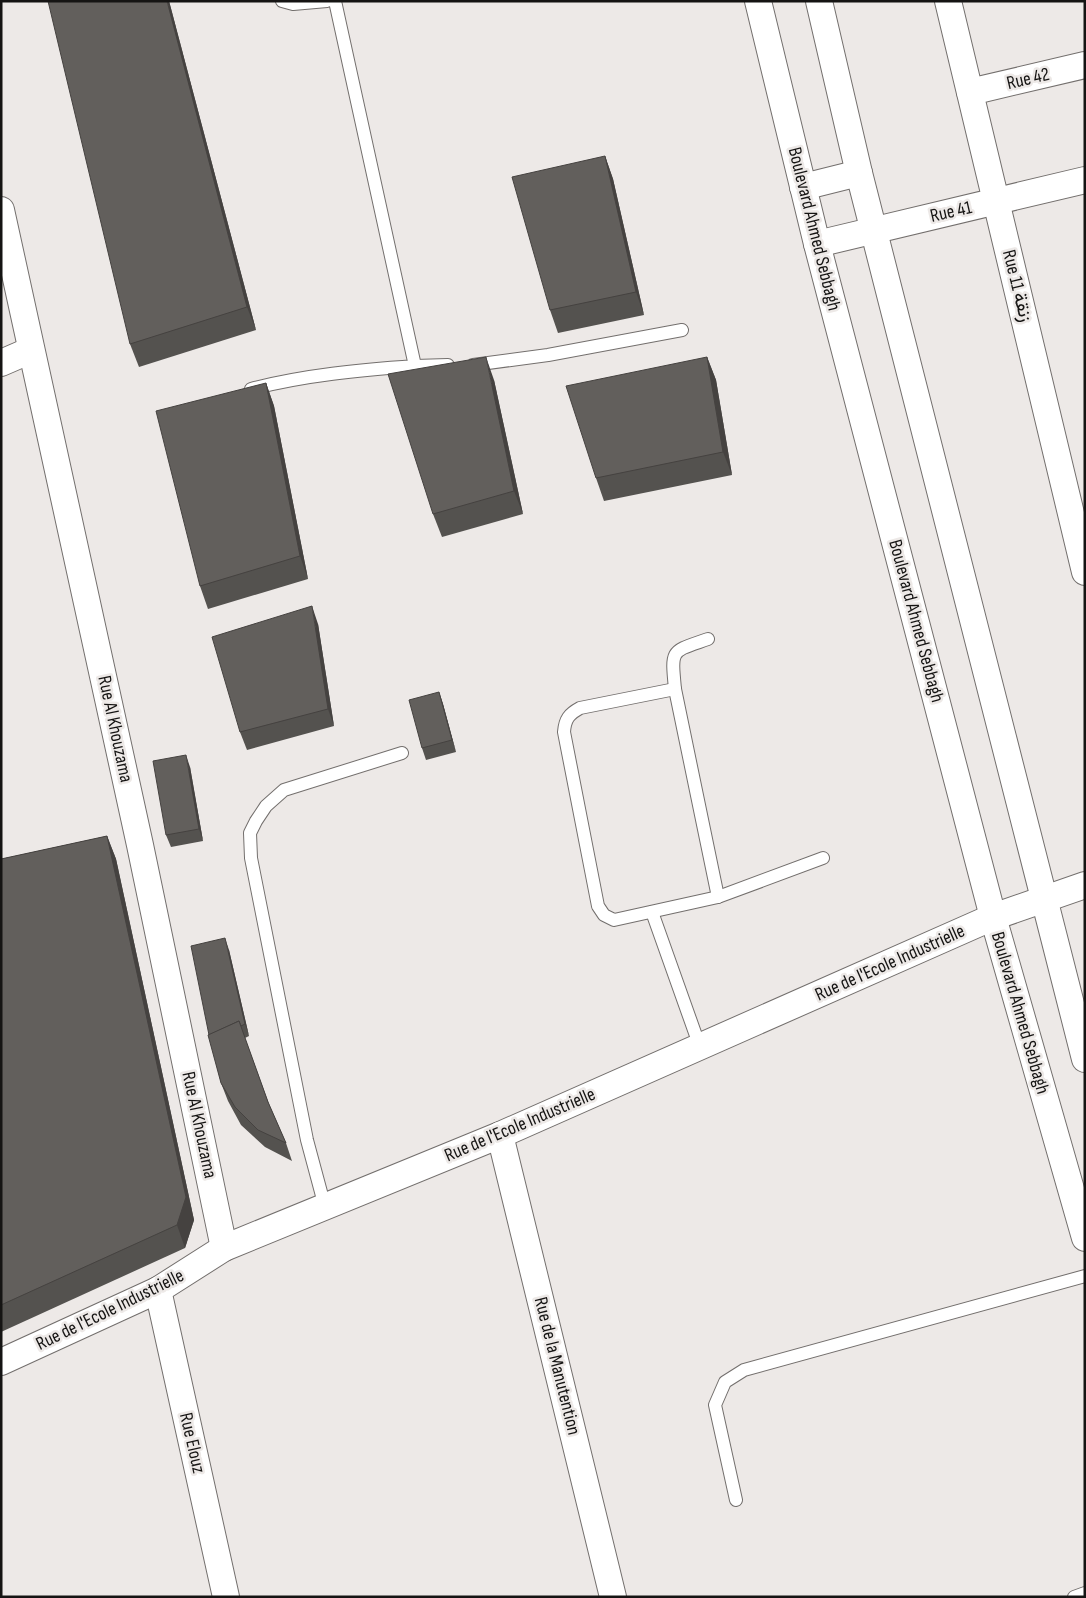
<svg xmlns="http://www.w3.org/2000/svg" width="1086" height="1598" font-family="'Sofia Sans Condensed',Vazirmatn,sans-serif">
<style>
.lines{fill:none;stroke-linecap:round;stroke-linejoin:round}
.lane-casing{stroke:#736f6d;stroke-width:14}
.street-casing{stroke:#736f6d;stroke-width:28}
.lane{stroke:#fff;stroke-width:12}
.street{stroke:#fff;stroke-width:26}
.wall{fill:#54524f}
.shaded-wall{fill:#454240}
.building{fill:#625f5c;stroke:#454240}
.labels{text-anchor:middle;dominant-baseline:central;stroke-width:5;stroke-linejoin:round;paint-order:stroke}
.street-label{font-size:19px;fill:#151413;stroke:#ede9e7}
</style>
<rect width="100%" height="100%" fill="#ede9e7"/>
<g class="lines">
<g class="lane-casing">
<g id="lane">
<path d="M282,1L293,4L327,1"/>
<path d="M473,365L548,355L682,330"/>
<path d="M415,366L448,365"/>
<path d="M251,389C305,375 360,370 415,366L335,1"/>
<path d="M708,639C671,652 671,648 675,689L718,897"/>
<path d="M675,689L580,708C569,714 565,719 564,732L598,906L604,915L614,920L718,897L823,858"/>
<path d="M652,912L700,1047"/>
<path d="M325,1207L307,1140L251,858L250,833L256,821L266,806L284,790L402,753"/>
<path d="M736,1500L715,1405L725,1382L744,1370L1085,1276"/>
<path d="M1074,1597L1085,1593"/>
</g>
</g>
<g class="street-casing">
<g id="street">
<path d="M758,1L817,244L993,917L1085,1238"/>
<path d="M819,1L859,173L1085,1059"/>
<path d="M948,1L1085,572"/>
<path d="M970,92L1085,65"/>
<path d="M803,187L859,173"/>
<path d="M1,210L140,845L224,1248"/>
<path d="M817,244L1085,180"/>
<path d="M1,363L31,350"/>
<path d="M500,1135L613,1597"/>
<path d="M158,1290L226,1597"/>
<path d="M1,1362L158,1290L224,1248L500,1135L993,917L1085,885"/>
</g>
</g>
<use href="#lane" class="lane"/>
<use href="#street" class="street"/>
</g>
<g class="wall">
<path d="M169,1L256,330L139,367L130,344Z"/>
<path d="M605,156L613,179L644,315L558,333L550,310Z"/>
<path d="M707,357L716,380L732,475L604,501L596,478Z"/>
<path d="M494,380L523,514L442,537L433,514Z"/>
<path d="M266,383L274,406L308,579L208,609L200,586Z"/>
<path d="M318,624L334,726L247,750L240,732Z"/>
<path d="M439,692L443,704L456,752L426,760L422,748Z"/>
<path d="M190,767L203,841L171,847L166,835Z"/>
<path d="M107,836L116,859L194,1220L185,1248L1,1332V859Z"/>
<path d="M229,950L249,1036L245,1038L269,1104L286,1143L292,1161L265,1147L241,1125L228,1101L221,1083L209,1035Z"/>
</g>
<g class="shaded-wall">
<path d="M167,1H169L256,330L247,307Z"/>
<path d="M605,156L613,179L644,315L636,292Z"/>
<path d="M486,357L494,380L523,514L514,491Z"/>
<path d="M707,357L716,380L732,475L723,452Z"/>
<path d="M266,383L274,406L308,579L300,556Z"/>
<path d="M312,606L318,624L334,726L328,709Z"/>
<path d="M439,692L443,704L456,752L452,740Z"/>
<path d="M186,755L190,767L203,841L199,829Z"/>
<path d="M107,836L116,859L194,1220L185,1248L177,1225Z"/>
<path d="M225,938L229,950L249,1036L245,1024Z"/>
</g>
<g class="building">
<path d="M48,1H167L247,307L130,344Z"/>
<path d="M605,156L636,292L550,310L512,177Z"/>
<path d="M486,357L514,491L433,514L388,374Z"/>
<path d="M707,357L723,452L596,478L566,386Z"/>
<path d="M266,383L300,556L200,586L156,411Z"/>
<path d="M312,606L328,709L240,732L212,637Z"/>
<path d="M439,692L452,740L422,748L409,700Z"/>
<path d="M186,755L199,829L166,835L153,761Z"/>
<path d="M107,836L186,1197L177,1225L1,1305V859Z"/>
<path d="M225,938L245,1024L241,1026L239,1021L209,1035L191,946Z"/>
<path d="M239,1021L268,1102L286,1143L258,1130L235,1107L221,1083L208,1035Z"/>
</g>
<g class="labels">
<g class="street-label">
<text transform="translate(1028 79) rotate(-13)">Rue 42</text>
<text transform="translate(951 212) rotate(-13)">Rue 41</text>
<text transform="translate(814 229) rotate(76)">Boulevard Ahmed Sebbagh</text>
<text transform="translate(1017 286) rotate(76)">Rue 11 زنقة</text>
<text transform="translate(916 621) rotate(75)">Boulevard Ahmed Sebbagh</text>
<text transform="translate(115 729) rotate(78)">Rue Al Khouzama</text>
<text transform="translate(890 963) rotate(-24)">Rue de l'Ecole Industrielle</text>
<text transform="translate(1020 1013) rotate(74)">Boulevard Ahmed Sebbagh</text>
<text transform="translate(199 1125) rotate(78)">Rue Al Khouzama</text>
<text transform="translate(520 1125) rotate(-23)">Rue de l'Ecole Industrielle</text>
<text transform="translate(110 1310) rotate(-26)">Rue de l'Ecole Industrielle</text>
<text transform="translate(557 1366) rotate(76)">Rue de la Manutention</text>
<text transform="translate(192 1443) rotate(77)">Rue Elouz</text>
</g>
</g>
<rect width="1086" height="1598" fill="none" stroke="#151413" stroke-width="5"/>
</svg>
